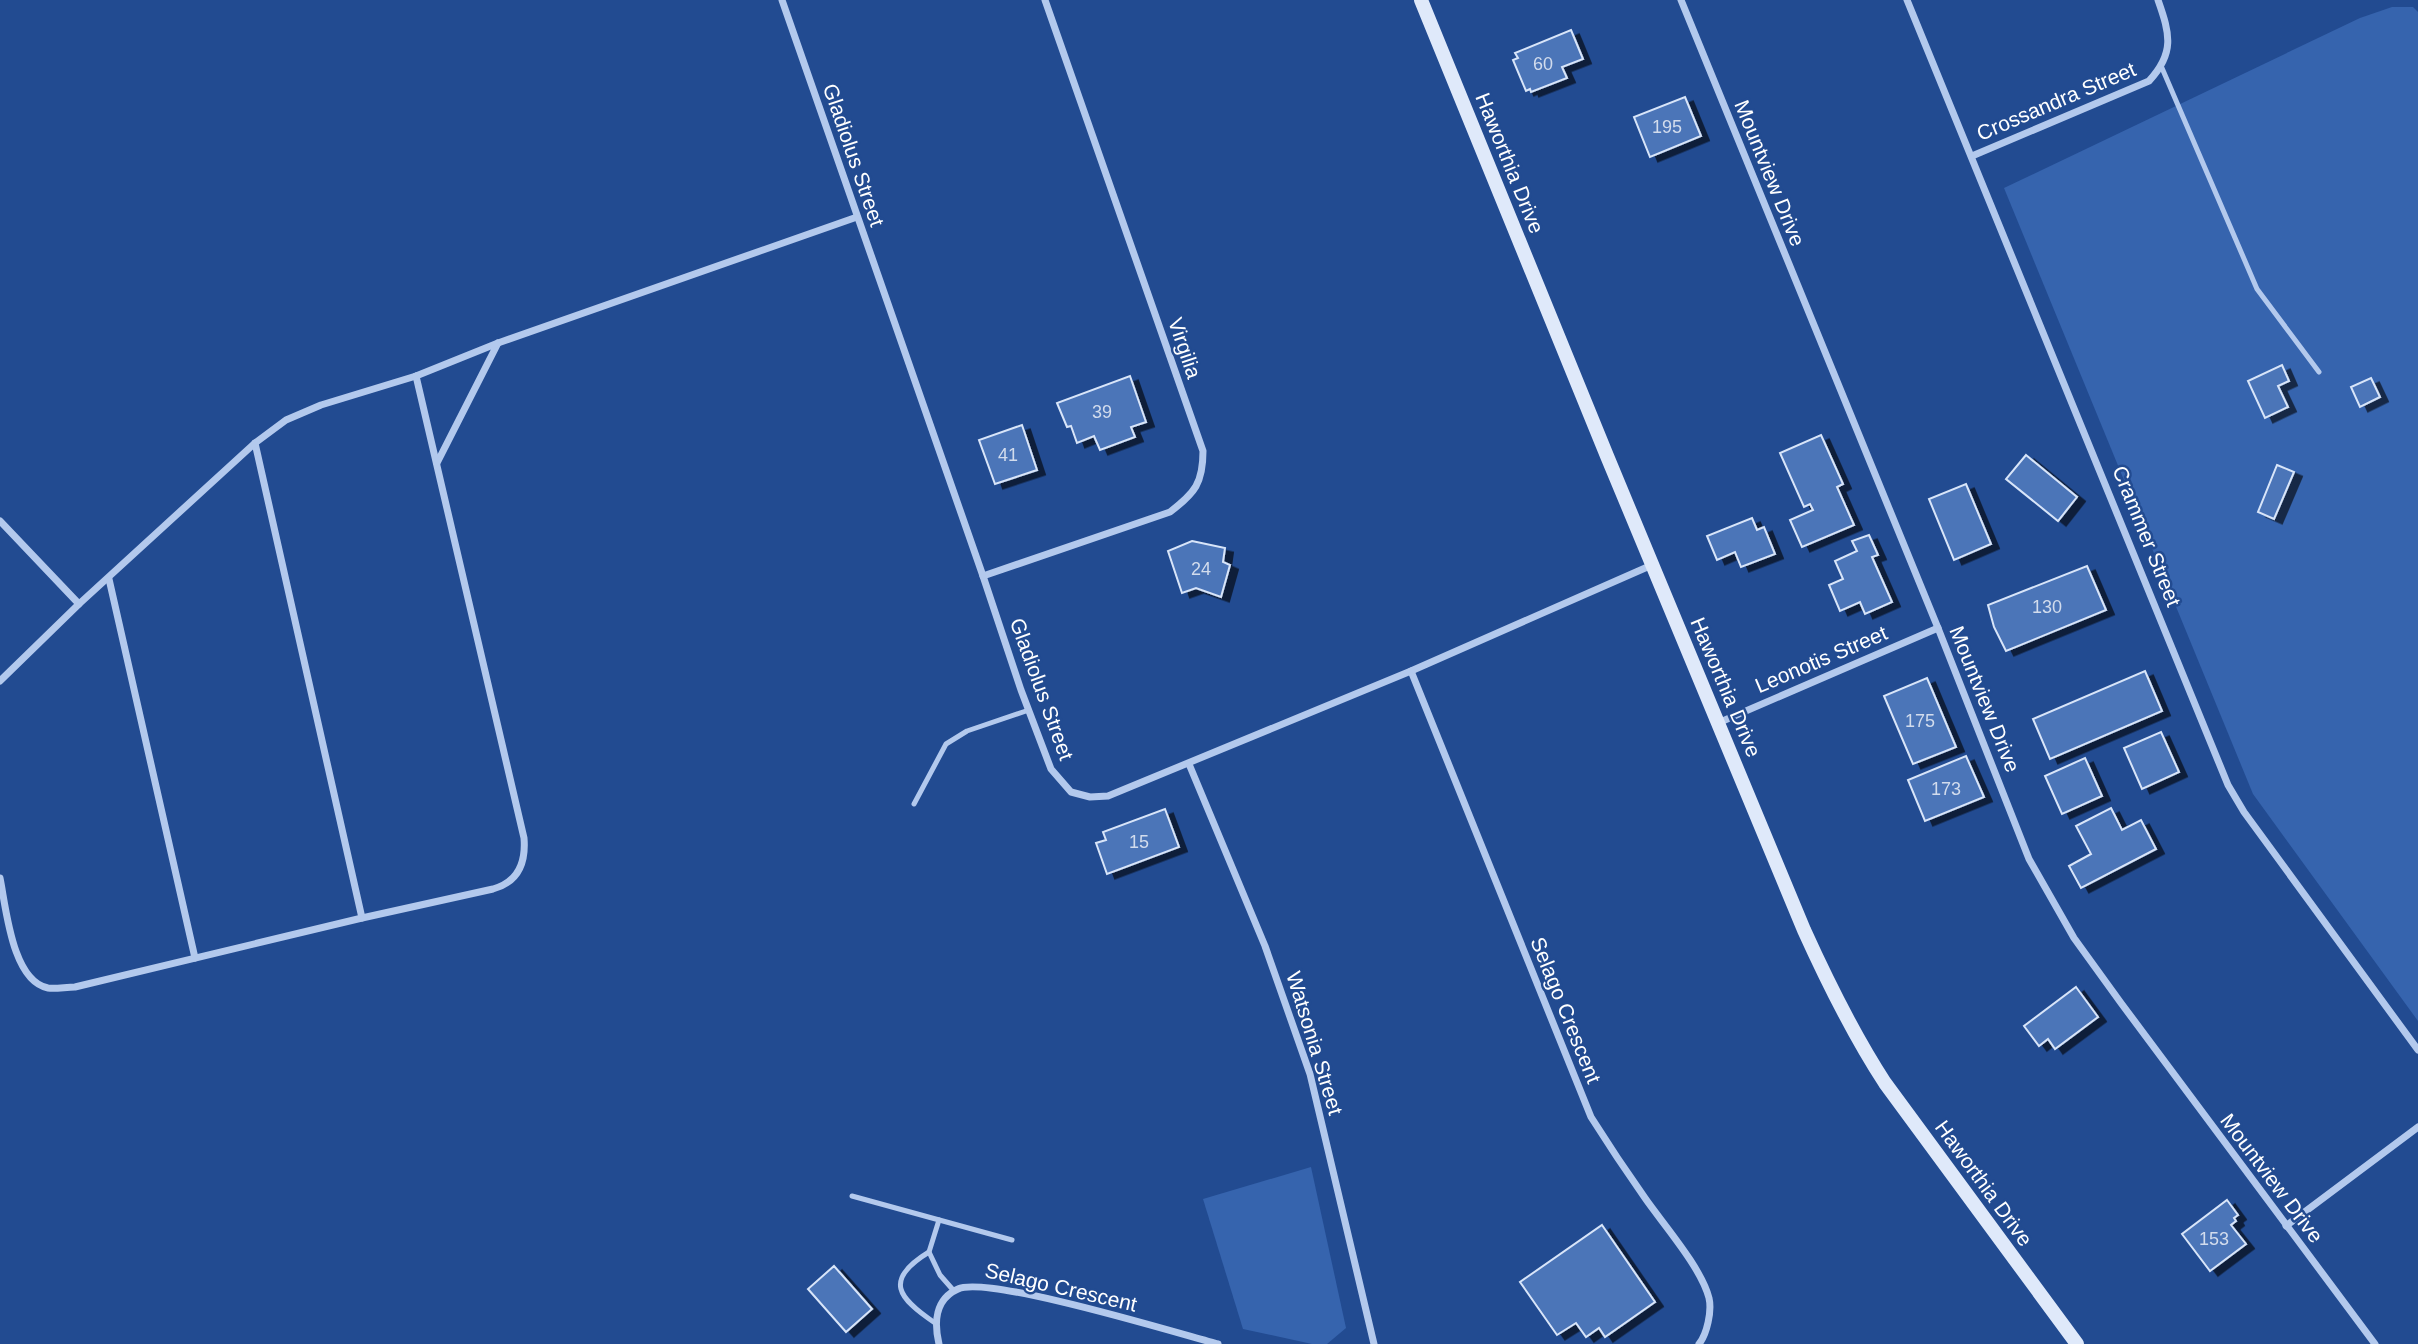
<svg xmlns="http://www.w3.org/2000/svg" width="2418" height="1344" font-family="Helvetica,sans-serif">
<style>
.green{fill:#3664ae}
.building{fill:#4b74b8;stroke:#d8e5f9;stroke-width:2;filter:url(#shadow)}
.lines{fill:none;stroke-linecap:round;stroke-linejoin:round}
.lane{stroke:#b3c9ed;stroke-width:5}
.street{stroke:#b3c9ed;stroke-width:7}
.secondary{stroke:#dfe9fa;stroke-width:14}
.labels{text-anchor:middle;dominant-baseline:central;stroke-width:5;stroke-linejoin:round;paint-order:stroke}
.number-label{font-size:18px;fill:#d2dced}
.street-label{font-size:21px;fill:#fff;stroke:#224b91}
</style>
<defs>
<filter id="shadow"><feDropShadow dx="8" dy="4.5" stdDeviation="0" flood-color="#0009"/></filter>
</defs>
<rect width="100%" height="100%" fill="#224b91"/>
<g class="green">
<path d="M2392,7H2413L2418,12V1021L2253,794L2004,188L2360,18Z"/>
<path d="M1311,1167L1346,1328L1327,1344H1312L1243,1329L1203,1199Z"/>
</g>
<g class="building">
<path d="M1571,30L1583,59L1562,67L1567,78L1531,92L1530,89L1526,91L1513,60L1518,58L1515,53Z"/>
<path d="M1685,97L1701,136L1650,157L1634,117Z"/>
<path d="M2282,365L2289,381L2278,386L2288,407L2265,418L2248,381Z"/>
<path d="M1130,376L1146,422L1131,427L1135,437L1100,450L1094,436L1077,443L1071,426L1067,427L1057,403Z"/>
<path d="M2371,378L2380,397L2360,407L2351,387Z"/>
<path d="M1022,425L1037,470L995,484L979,440Z"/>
<path d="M1821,435L1843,484L1837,487L1854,525L1802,547L1790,520L1813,510L1810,504L1804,507L1780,453Z"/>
<path d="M2026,455L2077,497L2058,521L2006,479Z"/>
<path d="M2277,465L2294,472L2274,519L2258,512Z"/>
<path d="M1966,484L1991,544L1954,560L1929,499Z"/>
<path d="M1752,518L1757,530L1764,527L1775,554L1741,567L1735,552L1717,560L1707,536Z"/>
<path d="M1869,535L1878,555L1872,557L1892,602L1865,614L1860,602L1840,611L1829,585L1843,579L1835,561L1857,551L1852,541Z"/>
<path d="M1192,541L1225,548L1223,562L1230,565L1221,597L1196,588L1182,593L1168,551Z"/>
<path d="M2087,566L2106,610L2006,651L1994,627L1988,605Z"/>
<path d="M2145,671L2162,711L2050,759L2033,719Z"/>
<path d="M1927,678L1956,747L1913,764L1884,696Z"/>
<path d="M2161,732L2179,772L2142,789L2124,748Z"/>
<path d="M1966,756L1984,797L1925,821L1908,780Z"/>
<path d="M2085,758L2102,796L2062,814L2045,776Z"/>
<path d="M2111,808L2122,830L2141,820L2156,849L2081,888L2069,866L2091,854L2076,826Z"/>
<path d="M1165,809L1179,847L1107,874L1096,843L1106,840L1103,832Z"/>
<path d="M2076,987L2098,1017L2055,1049L2048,1039L2039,1046L2024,1026Z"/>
<path d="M2227,1200L2238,1215L2234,1218L2236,1221L2231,1225L2246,1244L2210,1271L2182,1234Z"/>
<path d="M1602,1225L1655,1302L1605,1337L1599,1328L1586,1337L1576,1323L1557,1335L1520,1282Z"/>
<path d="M834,1266L872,1309L846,1332L808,1289Z"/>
</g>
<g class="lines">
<g class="lane">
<path d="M2162,68L2257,289L2319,372"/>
<path d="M914,804L946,744L967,731L1029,710"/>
<path d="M852,1196L1012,1240"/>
<path d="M939,1220L929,1252L940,1275L954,1291"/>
<path d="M929,1252C883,1280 898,1298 935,1323"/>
</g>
<g class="street">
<path d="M782,0L983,576L1021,690L1051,769L1071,792L1090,797L1108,796L1411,671L1652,565"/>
<path d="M1681,0L1938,628L2029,859L2074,938L2121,1003L2375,1344"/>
<path d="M1907,0L2228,785L2244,812L2418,1050"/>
<path d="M1972,156L2149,81C2175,53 2170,34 2158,0"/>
<path d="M255,443L362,918"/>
<path d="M437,463L498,343"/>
<path d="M0,521L79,604"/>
<path d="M983,576L1170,512C1195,493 1203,483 1203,451L1045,0"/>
<path d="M109,579L195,958"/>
<path d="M1411,671L1591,1117C1608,1144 1626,1171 1645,1198C1663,1224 1701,1267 1709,1298C1712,1311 1707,1334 1699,1344"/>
<path d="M0,681L79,604L255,443L286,420L321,405L416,376L498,343L857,217"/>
<path d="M1718,723L1938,628"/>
<path d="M1189,764L1265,946L1310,1074L1374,1344"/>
<path d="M0,878C6,907 12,981 48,988C56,989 66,987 75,987L362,918L493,889C518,882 526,863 524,838L416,376"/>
<path d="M2286,1226L2418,1127"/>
<path d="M939,1344C934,1323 935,1299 958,1289C987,1275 1177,1333 1218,1344"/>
</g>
<path class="secondary" d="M1421,0L1607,456L1804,930C1828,983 1853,1034 1885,1083L2077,1344"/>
</g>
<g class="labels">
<g class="number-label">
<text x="1543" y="64">60</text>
<text x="1667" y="127">195</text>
<text x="1102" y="412">39</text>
<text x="1008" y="455">41</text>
<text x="1201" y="569">24</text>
<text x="2047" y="607">130</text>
<text x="1920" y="721">175</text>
<text x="1946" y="789">173</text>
<text x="1139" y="842">15</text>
<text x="2214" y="1239">153</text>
</g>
<g class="street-label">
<text transform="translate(2056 101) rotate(-23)">Crossandra Street</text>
<text transform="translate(854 155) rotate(71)">Gladiolus Street</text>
<text transform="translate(1510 163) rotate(68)">Haworthia Drive</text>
<text transform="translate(1770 173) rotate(68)">Mountview Drive</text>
<text transform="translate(1185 348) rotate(71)">Virgilia</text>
<text transform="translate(2147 536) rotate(68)">Crammer Street</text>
<text transform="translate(1821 659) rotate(-23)">Leonotis Street</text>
<text transform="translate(1726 687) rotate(67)">Haworthia Drive</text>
<text transform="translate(1042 689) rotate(70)">Gladiolus Street</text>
<text transform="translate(1985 699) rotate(68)">Mountview Drive</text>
<text transform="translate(1566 1010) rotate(68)">Selago Crescent</text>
<text transform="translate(1315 1043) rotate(73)">Watsonia Street</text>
<text transform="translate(2272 1178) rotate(53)">Mountview Drive</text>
<text transform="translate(1984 1183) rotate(54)">Haworthia Drive</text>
<text transform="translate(1061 1287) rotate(13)">Selago Crescent</text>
</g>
</g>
</svg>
